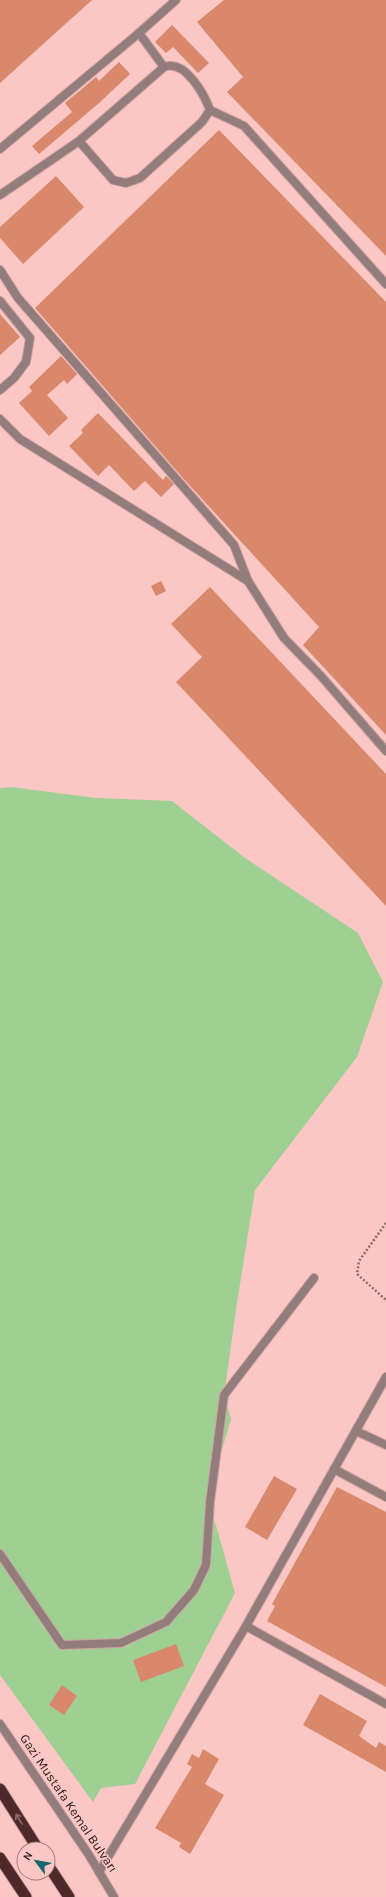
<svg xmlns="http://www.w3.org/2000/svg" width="386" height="1897" font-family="Karla,sans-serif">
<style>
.green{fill:#9ecf93}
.building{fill:#da886b}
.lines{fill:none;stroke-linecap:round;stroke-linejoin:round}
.service-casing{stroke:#d1a4a3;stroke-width:10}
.minor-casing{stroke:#d1a4a3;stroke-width:10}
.tertiary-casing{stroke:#d1a4a3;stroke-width:10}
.trunk-casing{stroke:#d1a4a3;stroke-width:13}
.path{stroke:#8e6c6b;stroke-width:2.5;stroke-dasharray:2 2;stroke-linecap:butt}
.service{stroke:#927d7c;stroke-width:8}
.minor{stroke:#927d7c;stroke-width:8}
.tertiary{stroke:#927d7c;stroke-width:8}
.trunk{stroke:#4d2929;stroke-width:11}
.oneway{stroke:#926867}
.labels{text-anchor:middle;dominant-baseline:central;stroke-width:3;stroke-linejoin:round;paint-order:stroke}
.street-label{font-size:13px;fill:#2b1919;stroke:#fac7c5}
</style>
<rect width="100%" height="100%" fill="#fac7c5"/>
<path class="green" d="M11,787L96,798L172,801L245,858L358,933L383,982L357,1057L255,1190L237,1303L224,1395L231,1419L208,1497L235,1593L135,1784L101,1788L93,1802L0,1675V788Z"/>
<g class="building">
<path d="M0,0H92L0,83Z"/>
<path d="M224,0H386V256L227,92L243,77L197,22Z"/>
<path d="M172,25L209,63L198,73L173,47L166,53L155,42Z"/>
<path d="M119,62L130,74L99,103L39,154L32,146L72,112L65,103L96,77L99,81Z"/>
<path d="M219,130L386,302V735L303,645L319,627L182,477L35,308Z"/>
<path d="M56,176L84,207L23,264L0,238V227Z"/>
<path d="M0,314L20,337L0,355Z"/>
<path d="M61,356L77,374L67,384L64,380L47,395L68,418L49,436L19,403L32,391L29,387Z"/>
<path d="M98,413L163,480L166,476L174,484L161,497L145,481L134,491L109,465L98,476L69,446L83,433L81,430Z"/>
<path d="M161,581L166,591L156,596L151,586Z"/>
<path d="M210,587L386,774V906L176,682L202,657L171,624Z"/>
<path d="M274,1476L297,1489L267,1540L245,1527Z"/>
<path d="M337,1487L386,1512V1687L267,1621L275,1606L272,1604Z"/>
<path d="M176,1644L184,1666L141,1682L133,1660Z"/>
<path d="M62,1685L77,1696L64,1715L49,1705Z"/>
<path d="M320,1694L367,1721L359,1736L376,1748L379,1742L386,1746V1772L303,1725Z"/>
<path d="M203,1749L219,1759L205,1784L224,1795L190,1854L179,1847L181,1843L155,1828L192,1767L187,1764L192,1754L199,1758Z"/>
</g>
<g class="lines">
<g class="service-casing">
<g id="service">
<path d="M139,33L164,67"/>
<path d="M210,110L244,126L386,284"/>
<path d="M0,149L139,33L176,0"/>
<path d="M0,195L79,141L164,67C185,59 204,94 210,110L202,122L140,178L126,183L113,180L79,141"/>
<path d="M0,270L18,298L234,545L248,581L284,638L321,676L386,751"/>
<path d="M0,301L30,338L26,362L14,378L0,390"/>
<path d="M0,419L20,439L248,581"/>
<path d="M334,1469L386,1497"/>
<path d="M0,1554L62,1645L121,1643L166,1622L194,1590L206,1565L210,1502L224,1395L314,1278"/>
</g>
</g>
<g class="minor-casing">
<g id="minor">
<path d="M356,1431L386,1445"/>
<path d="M246,1626L386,1704"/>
<path d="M99,1872L246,1626L386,1377"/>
</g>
</g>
<g class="tertiary-casing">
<path id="tertiary" d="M0,1724L89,1855L114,1897"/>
</g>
<g class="trunk-casing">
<g id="trunk">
<path d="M0,1789L38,1849"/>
<path d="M0,1858L26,1897"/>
<path d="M48,1865L69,1897"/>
</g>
</g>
<path class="path" d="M386,1223L359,1261L357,1274L386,1300"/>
<use href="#service" class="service"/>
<use href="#minor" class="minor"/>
<use href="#tertiary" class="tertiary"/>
<use href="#trunk" class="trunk"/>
</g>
<defs><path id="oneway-shaft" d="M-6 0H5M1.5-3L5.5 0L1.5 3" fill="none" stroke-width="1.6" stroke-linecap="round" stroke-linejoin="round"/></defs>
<use class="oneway" href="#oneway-shaft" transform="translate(19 1819) rotate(-122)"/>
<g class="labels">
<g class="street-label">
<text transform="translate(69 1803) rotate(56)">Gazi Mustafa Kemal Bulvarı</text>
</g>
</g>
<g transform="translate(36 1861) rotate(302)"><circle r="19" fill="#fac7c5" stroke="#a78180"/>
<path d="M0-3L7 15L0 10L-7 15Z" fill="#1a686c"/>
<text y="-6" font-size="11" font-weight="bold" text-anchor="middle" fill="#2b1919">N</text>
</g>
</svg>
